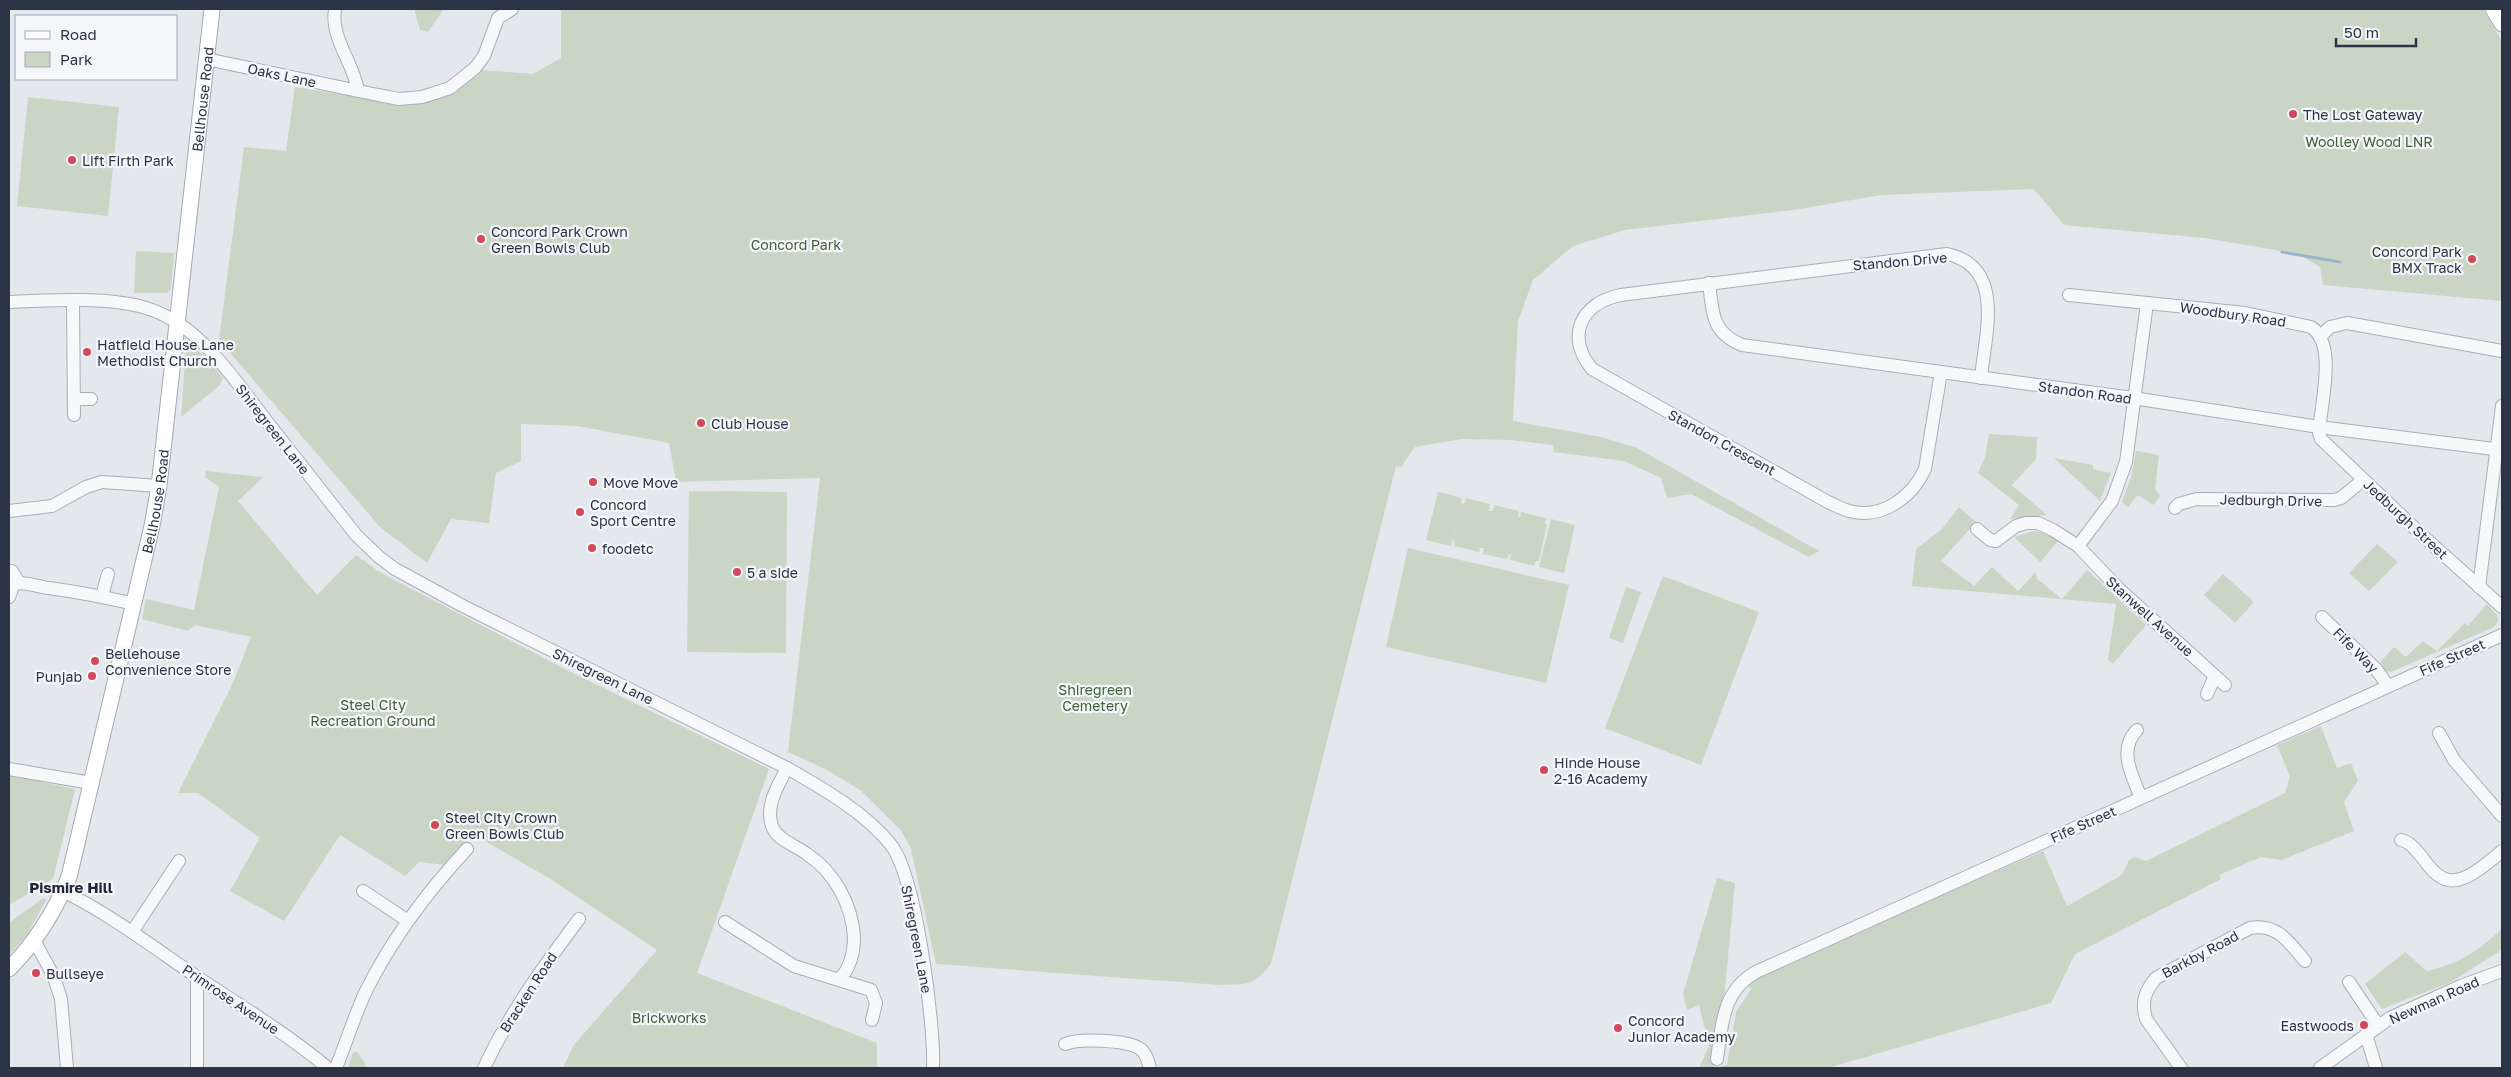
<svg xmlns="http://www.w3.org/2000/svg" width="2511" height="1077" font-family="'Golos Text',sans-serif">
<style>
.green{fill:#c9d6c5}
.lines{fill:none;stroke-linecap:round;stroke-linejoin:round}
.stream{stroke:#9fb4cc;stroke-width:3}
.minor-casing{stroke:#a9aeb7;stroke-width:14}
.major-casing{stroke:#a3abb8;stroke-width:17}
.minor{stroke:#f7f8fa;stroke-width:12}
.major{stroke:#fff;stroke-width:15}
.poi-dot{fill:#d1495b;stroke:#f4f6f9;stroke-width:2}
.labels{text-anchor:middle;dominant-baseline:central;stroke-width:4.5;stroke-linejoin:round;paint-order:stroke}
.street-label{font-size:14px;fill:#2b3445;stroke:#f4f6f9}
.poi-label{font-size:14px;fill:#2b3445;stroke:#f4f6f9;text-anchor:start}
.park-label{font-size:14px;fill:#3f6138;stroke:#f4f6f9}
.neighbourhood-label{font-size:15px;font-weight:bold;fill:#1d2536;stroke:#f4f6f9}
</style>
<rect width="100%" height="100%" fill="#e4e7ec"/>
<g class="green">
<path d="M414,9H444L428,32L420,30Z"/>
<path d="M561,9H2483L2502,41V301L2323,285L2320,267L2298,254L2205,238L2064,225L2034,189L1881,195L1800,209L1625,230L1573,246L1533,280L1518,321L1513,421L1601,437L1637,448L1819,551L1809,557L1691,494L1667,498L1661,478L1624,461L1554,452L1553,445L1511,440L1462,439L1415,447L1401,467L1396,466L1271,964C1254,986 1247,984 1220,985L936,964L911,849L901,830L860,790L827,770L788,752L820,478L676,482L669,443L577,426L521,424V461L496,473L489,523L451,519L427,563L380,527L219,340L244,147L286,151L295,87L402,104L480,70L533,74L561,58Z"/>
<path d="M28,97L119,107L108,216L17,206Z"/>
<path d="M136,251L174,253L171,289L167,293H134Z"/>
<path d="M186,346C201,347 214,368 223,378L220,385L181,417Z"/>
<path d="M1989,434L2037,437L2036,459L2012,485L2047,515L2010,519L2019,505L1978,473L1985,457Z"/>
<path d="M2136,451L2159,455L2155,489L2160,496L2153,505L2138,495L2128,507L2122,502L2131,477Z"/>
<path d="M2054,458L2093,465V469L2111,473L2100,501Z"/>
<path d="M206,471L263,477L238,501L317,595L356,555L381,573L565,669L769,769L697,973L877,1043V1068H563L573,1046L657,950L552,880L473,834L446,865L419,862L405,876L340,835L284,921L230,891L260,838L198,793H178L232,685L251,637L195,625L188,631L142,619L146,599L194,610L219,487L205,477Z"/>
<path d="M689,491L787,492L786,653L687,652Z"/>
<path d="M1438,492L1462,498L1461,503L1464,504L1466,498L1490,504L1489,511H1493L1494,505L1519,511L1518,517H1520L1521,512L1546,518L1545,523L1547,524L1539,561H1536L1534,566L1510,560L1511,554H1509L1507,559L1483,554L1484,548H1480L1479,552L1454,546L1455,541L1453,540L1458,518L1451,546L1426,540Z"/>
<path d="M1959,507L1976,522L1941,561L1974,586L1992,567L2018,591L2036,572L2037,579L2062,599L2087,570L2146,625L2113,664L2108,660L2116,604L1912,586L1916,549L1941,530Z"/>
<path d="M1551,519L1575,525L1564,573L1539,567Z"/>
<path d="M2034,531L2047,533L2059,540L2040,562L2014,537Z"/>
<path d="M2377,544L2398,562L2369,591L2349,573Z"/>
<path d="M1408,548L1569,585L1546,683L1386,647Z"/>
<path d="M2223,574L2254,602L2235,623L2204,595Z"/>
<path d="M1663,576L1759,612L1701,765L1605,728Z"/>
<path d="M1626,587L1641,592L1623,643L1609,638Z"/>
<path d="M2487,604L2497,615L2498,621L2494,627L2391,672L2386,671L2380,662L2394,647L2406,657L2423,641L2437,651L2465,623L2468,626Z"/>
<path d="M2321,726L2337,768L2351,763L2358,781L2344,802L2354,831L2281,860L2261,857L2219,875L2221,879L2075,954L2051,1003L1828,1068H1699L1709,1046L1699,1005L1687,1010L1683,994L1717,878L1735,883L1725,989L1714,1068L1727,1065L1736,1012L1751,989L1745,981L2043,851L2067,906L2122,875L2129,860L2135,857L2146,861L2285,793L2290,776L2277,745Z"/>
<path d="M9,775L75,789L53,879L9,905Z"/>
<path d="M43,898L46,900L27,935L9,955V923Z"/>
<path d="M2502,928V947L2500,951L2451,982L2382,1009L2365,984L2405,952L2427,971C2458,964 2480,951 2502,928Z"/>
<path d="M357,1052L365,1062L366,1068H348L353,1053Z"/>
</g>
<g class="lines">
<path class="stream" d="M2282,252L2340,262"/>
<g class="minor-casing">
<g id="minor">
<path d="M335,9C330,38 354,63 358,91"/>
<path d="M206,59L368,93L399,99L422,97L450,88L475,68L484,56L498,18L512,9"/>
<path d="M1709,283C1713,313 1711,332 1742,345L2133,398L2319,427L2502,450"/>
<path d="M2069,295L2245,313L2311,327C2338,344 2320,406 2319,433L2321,439L2424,537L2502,607"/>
<path d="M9,302C49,300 115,296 152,310C205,329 238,386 272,428C300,464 328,499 356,535L379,557L395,569L463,606L787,768C822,788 866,813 891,845C916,876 935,1026 933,1068"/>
<path d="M73,302L74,415"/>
<path d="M2321,336L2330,327L2347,323L2502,351"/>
<path d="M1941,372L1925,469C1912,497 1882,520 1849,511C1842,509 1835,505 1828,502L1592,369C1565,336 1581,303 1621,295L1947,254C2006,267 1985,334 1981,378"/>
<path d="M74,399H91"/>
<path d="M2175,508L2179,504L2197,499L2334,500L2341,498L2363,480"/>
<path d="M9,511L52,506L86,487L102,482L159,486"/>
<path d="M1977,529L1990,540L1996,541L2016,526L2026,523H2038L2053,530L2078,546L2119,589L2225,685"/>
<path d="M2078,546L2112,501L2126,462L2147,303"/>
<path d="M12,571L19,583"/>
<path d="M2479,587L2502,406"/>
<path d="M102,596L108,574"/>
<path d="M9,597L14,584C26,581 37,587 49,588C78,592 105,597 134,604"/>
<path d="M2322,617L2376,669L2388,686"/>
<path d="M2207,694L2215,676"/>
<path d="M2137,730C2117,750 2133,777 2141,798"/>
<path d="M2439,733L2454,760L2502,816"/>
<path d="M787,768C778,786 765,805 772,826C777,840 795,845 807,854C834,872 852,904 854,937C854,952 850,970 839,979"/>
<path d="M9,769L91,783"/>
<path d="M2401,840C2411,842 2415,850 2422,857C2427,864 2433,873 2441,877C2460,890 2488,862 2502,851"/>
<path d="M63,891C111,915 153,947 197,977C241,1006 287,1034 328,1068"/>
<path d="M363,891L408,921"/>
<path d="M725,922L794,966L871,990L876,1003L872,1020"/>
<path d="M132,932L179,861"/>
<path d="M34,940L54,977L61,999L67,1068"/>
<path d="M2349,982L2378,1025"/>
<path d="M2366,1034L2376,1068"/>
<path d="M1065,1044C1079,1038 1125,1040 1139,1048C1146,1052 1148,1061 1150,1068"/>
<path d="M1717,1059C1722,1025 1722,991 1756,972L2502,635"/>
<path d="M197,1068V977"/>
<path d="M336,1068C346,1043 354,1017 365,993C391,940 427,892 467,849"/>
<path d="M484,1068C509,1014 543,967 579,919"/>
<path d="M2181,1068L2146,1019C2141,1002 2145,991 2156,978L2250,928C2277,923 2289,942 2305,961"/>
<path d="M2320,1068L2390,1018L2461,986L2502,971"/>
</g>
</g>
<g class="major-casing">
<g id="major">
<path d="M2493,9L2502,24"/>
<path id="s1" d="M9,969C35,943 55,911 69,877L152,526L159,486L212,9"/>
</g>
</g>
<use href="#minor" class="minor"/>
<use href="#major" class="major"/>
</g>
<g class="poi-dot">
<circle cx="2293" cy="114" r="5"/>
<circle cx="72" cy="160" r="5"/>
<circle cx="481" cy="239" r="5"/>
<circle cx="2472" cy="259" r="5"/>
<circle cx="87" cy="352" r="5"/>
<circle cx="701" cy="423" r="5"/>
<circle cx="593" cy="482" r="5"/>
<circle cx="580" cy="512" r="5"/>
<circle cx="592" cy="548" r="5"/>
<circle cx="737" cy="572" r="5"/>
<circle cx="95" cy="661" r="5"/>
<circle cx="92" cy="676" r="5"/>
<circle cx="1544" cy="770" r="5"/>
<circle cx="435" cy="825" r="5"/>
<circle cx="36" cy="973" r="5"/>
<circle cx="2364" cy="1025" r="5"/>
<circle cx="1618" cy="1028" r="5"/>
</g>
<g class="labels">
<g class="street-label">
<text transform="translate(282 75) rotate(12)">Oaks Lane</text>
<text stroke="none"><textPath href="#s1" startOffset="901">Bellhouse Road</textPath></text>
<text transform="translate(1900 261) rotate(-5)">Standon Drive</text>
<text transform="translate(2233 314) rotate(8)">Woodbury Road</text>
<text transform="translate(2085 392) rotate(8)">Standon Road</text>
<text transform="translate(273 429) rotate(52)">Shiregreen Lane</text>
<text transform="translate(1722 442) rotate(29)">Standon Crescent</text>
<text transform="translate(2271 500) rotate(1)">Jedburgh Drive</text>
<text stroke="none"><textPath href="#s1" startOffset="496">Bellhouse Road</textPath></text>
<text transform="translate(2406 519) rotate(43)">Jedburgh Street</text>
<text transform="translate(2150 616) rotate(42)">Stanwell Avenue</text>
<text transform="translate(2356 650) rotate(45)">Fife Way</text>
<text transform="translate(2452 657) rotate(-24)">Fife Street</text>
<text transform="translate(603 676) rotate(26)">Shiregreen Lane</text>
<text transform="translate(2083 824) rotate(-24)">Fife Street</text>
<text transform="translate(917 939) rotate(79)">Shiregreen Lane</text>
<text transform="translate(2200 954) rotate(-28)">Barkby Road</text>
<text transform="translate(528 992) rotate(-57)">Bracken Road</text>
<text transform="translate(231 999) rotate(34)">Primrose Avenue</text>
<text transform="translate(2434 1000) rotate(-24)">Newman Road</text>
</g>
<g class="poi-label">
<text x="2303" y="114">The Lost Gateway</text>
<text x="82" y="160">Lift Firth Park</text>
<text x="491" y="231">Concord Park Crown<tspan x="491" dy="16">Green Bowls Club</tspan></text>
<text x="2462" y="251" text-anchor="end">Concord Park<tspan x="2462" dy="16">BMX Track</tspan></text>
<text x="97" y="344">Hatfield House Lane<tspan x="97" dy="16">Methodist Church</tspan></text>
<text x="711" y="423">Club House</text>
<text x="603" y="482">Move Move</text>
<text x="590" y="504">Concord<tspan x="590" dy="16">Sport Centre</tspan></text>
<text x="602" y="548">foodetc</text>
<text x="747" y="572">5 a side</text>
<text x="105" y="653">Bellehouse<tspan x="105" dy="16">Convenience Store</tspan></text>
<text x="82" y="676" text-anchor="end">Punjab</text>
<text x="1554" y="762">Hinde House<tspan x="1554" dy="16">2-16 Academy</tspan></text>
<text x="445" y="817">Steel City Crown<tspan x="445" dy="16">Green Bowls Club</tspan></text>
<text x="46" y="973">Bullseye</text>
<text x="1628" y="1020">Concord<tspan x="1628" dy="16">Junior Academy</tspan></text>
<text x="2354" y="1025" text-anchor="end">Eastwoods</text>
</g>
<g class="park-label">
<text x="2369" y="141">Woolley Wood LNR</text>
<text x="796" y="244">Concord Park</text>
<text x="1095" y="689">Shiregreen<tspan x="1095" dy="16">Cemetery</tspan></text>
<text x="373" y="704">Steel City<tspan x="373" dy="16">Recreation Ground</tspan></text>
<text x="669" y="1017">Brickworks</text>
</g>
<g class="neighbourhood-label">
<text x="71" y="887">Pismire Hill</text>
</g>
</g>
<rect width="2511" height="1077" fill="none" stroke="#2b3445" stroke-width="20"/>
<rect x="15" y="15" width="162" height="65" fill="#f4f6f9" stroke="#a4a8b1"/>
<rect x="25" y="31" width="25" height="8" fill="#ffffff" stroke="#a4a8b1"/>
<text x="60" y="40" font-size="15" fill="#2b3445">Road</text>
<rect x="25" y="52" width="25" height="15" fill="#c9d6c5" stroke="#a4a8b1"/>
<text x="60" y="65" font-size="15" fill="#2b3445">Park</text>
<path d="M2336 38v8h80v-8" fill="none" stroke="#2b3445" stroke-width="2.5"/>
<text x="2344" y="38" font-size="15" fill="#2b3445" stroke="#f4f6f9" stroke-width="4" paint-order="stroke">50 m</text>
</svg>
